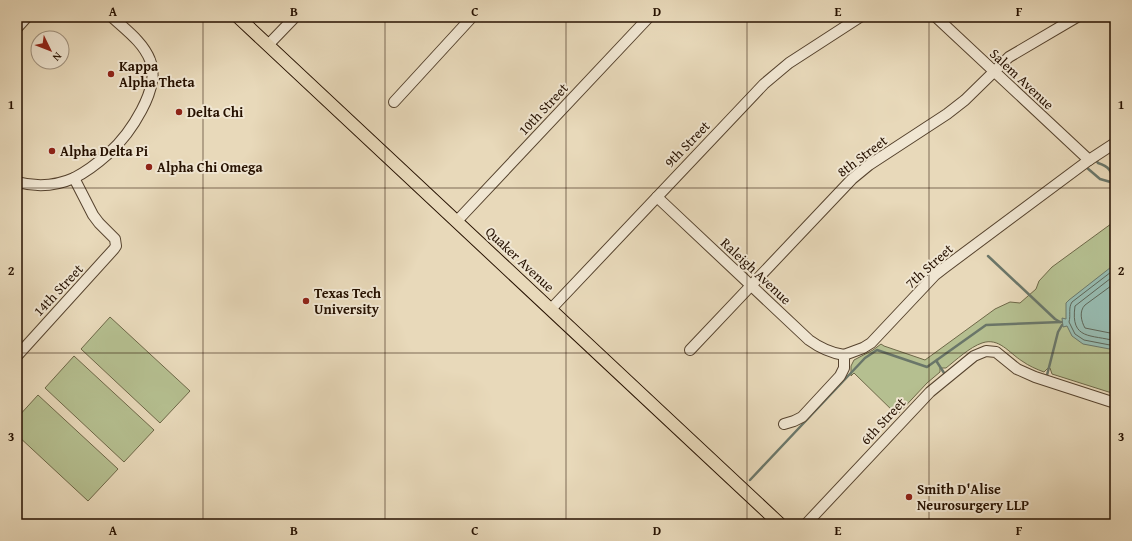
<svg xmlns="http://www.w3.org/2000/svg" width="1132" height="541" font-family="'Gentium Book Plus',serif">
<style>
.green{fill:#b5bf90;stroke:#6e6848}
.water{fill:#97baaf;stroke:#6a7669}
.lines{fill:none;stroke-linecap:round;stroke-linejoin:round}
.shore{stroke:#5e6658;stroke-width:1}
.stream{stroke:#6a7669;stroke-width:2.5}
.minor-casing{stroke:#56432e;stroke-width:12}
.major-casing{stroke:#261100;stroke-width:14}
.minor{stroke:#f0e6d2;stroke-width:10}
.major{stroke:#e8d9ba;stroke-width:12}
.grid{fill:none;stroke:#261100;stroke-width:1;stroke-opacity:0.55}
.poi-dot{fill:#8f2418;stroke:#f0e6d2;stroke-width:1.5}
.labels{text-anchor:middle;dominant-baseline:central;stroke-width:4;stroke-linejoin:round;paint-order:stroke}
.poi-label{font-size:14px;font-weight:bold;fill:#261100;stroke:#f0e6d2;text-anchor:start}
.street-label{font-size:14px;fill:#261100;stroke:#f0e6d2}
.neatline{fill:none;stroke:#261100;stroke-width:1.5}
.grid-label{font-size:13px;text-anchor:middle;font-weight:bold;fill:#261100}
</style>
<rect width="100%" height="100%" fill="#e8d9ba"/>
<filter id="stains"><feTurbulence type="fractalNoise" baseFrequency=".005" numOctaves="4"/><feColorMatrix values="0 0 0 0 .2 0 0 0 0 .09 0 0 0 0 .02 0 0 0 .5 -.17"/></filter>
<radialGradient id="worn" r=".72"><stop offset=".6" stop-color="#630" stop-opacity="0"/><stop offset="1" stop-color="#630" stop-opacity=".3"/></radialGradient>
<g class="green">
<path d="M1115,221V394L1052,374L1050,368L1049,367L1044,372C1036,369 1029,366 1022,361C1009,353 999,337 982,343C970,347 956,360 946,368H940V372L927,383L897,415L854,373L851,376V366L854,360L873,350L881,344L884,346L925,360L995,309L1010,302L1020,303L1036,289L1039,281L1052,267Z"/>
<path d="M110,317L190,391L160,423L81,349Z"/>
<path d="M74,356L154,430L124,462L45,388Z"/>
<path d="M38,395L118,469L88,501L17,435V418Z"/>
</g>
<path class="water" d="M1115,264V350L1083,344L1072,336L1067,326L1063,327L1062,318L1066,319V303L1069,300Z"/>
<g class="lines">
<g class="shore">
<path d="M1115,269L1072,302C1068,308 1071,315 1069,322L1075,334L1084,340L1115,346"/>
<path d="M1115,275L1075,306C1070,341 1092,334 1115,341"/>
<path d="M1115,283L1085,305C1079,311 1081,321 1085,328L1115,334"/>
</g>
<g class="stream">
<path d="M1096,160L1098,163C1111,167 1111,172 1115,184"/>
<path d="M1086,167L1100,179L1114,183"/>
<path d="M988,256L1055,319L1060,322"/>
<path d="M937,360V362L946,376"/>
<path d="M1046,379L1058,332L1062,325"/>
<path d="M750,480L865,358L877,350L927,367L986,325L1061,322"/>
</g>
<g class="minor-casing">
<g id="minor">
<path d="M936,17L1089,160"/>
<path d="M17,28L27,17"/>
<path d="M268,45L295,17"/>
<path d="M394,102L472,17"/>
<path d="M17,182C36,187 56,186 74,178C86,172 99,162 109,153C129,135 162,88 150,60C143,42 126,30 112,17"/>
<path d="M657,197L809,340C820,348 831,353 844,355"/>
<path d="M457,221L649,17"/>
<path d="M551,309L764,84L789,63L860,17"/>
<path d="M690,350L852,179L869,165L947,114L965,100L1009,57L1077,17"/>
<path d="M17,356L114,249L116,246L115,239L99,223L93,215L74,178"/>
<path d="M784,424L794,421L802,417L840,376L844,368V355L863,348L871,343L935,275L944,268L1089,160L1115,143"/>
<path d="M806,524L930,392L974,356L986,351L996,352L1017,369L1035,377L1115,403"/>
</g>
</g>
<g class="major-casing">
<path id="major" d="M238,17L780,524"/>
</g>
<use href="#minor" class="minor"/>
<use href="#major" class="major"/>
</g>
<path class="grid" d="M203,17V524M385,17V524M566,17V524M747,17V524M929,17V524M17,188H1115M17,353H1115"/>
<g class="poi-dot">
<circle cx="111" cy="74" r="4"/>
<circle cx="179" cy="112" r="4"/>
<circle cx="52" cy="151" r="4"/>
<circle cx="149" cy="167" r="4"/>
<circle cx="306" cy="301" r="4"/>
<circle cx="909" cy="497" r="4"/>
</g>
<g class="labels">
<g class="poi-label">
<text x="119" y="66">Kappa<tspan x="119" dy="16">Alpha Theta</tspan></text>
<text x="187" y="112">Delta Chi</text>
<text x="60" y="151">Alpha Delta Pi</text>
<text x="157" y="167">Alpha Chi Omega</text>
<text x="314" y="293">Texas Tech<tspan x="314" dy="16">University</tspan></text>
<text x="917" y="489">Smith D'Alise<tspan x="917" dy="16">Neurosurgery LLP</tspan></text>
</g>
<g class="street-label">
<text transform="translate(1022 79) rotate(43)">Salem Avenue</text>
<text transform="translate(543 109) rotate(-47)">10th Street</text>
<text transform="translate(687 144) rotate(-46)">9th Street</text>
<text transform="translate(862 156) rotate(-37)">8th Street</text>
<text transform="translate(520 259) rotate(43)">Quaker Avenue</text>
<text transform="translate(929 266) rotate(-42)">7th Street</text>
<text transform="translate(756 271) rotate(43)">Raleigh Avenue</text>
<text transform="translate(58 290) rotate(-47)">14th Street</text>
<text transform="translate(883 421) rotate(-47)">6th Street</text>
</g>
</g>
<rect width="1132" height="541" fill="none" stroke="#e8d9ba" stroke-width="44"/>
<g transform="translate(50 50) rotate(133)"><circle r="19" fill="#f0e6d2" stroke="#9f917e"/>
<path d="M0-3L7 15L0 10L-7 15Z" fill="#8f2418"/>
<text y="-6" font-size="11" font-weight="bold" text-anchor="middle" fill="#261100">N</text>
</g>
<rect x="22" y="22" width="1088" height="497" class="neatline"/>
<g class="grid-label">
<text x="113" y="16">A</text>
<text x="294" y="16">B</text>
<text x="475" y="16">C</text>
<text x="657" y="16">D</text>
<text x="838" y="16">E</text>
<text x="1019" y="16">F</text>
<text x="11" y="109">1</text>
<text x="1121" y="109">1</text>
<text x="11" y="275">2</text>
<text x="1121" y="275">2</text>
<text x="11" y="441">3</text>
<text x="1121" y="441">3</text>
<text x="113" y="535">A</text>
<text x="294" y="535">B</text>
<text x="475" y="535">C</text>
<text x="657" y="535">D</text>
<text x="838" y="535">E</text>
<text x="1019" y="535">F</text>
</g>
<rect width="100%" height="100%" filter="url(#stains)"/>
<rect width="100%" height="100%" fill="url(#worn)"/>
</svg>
